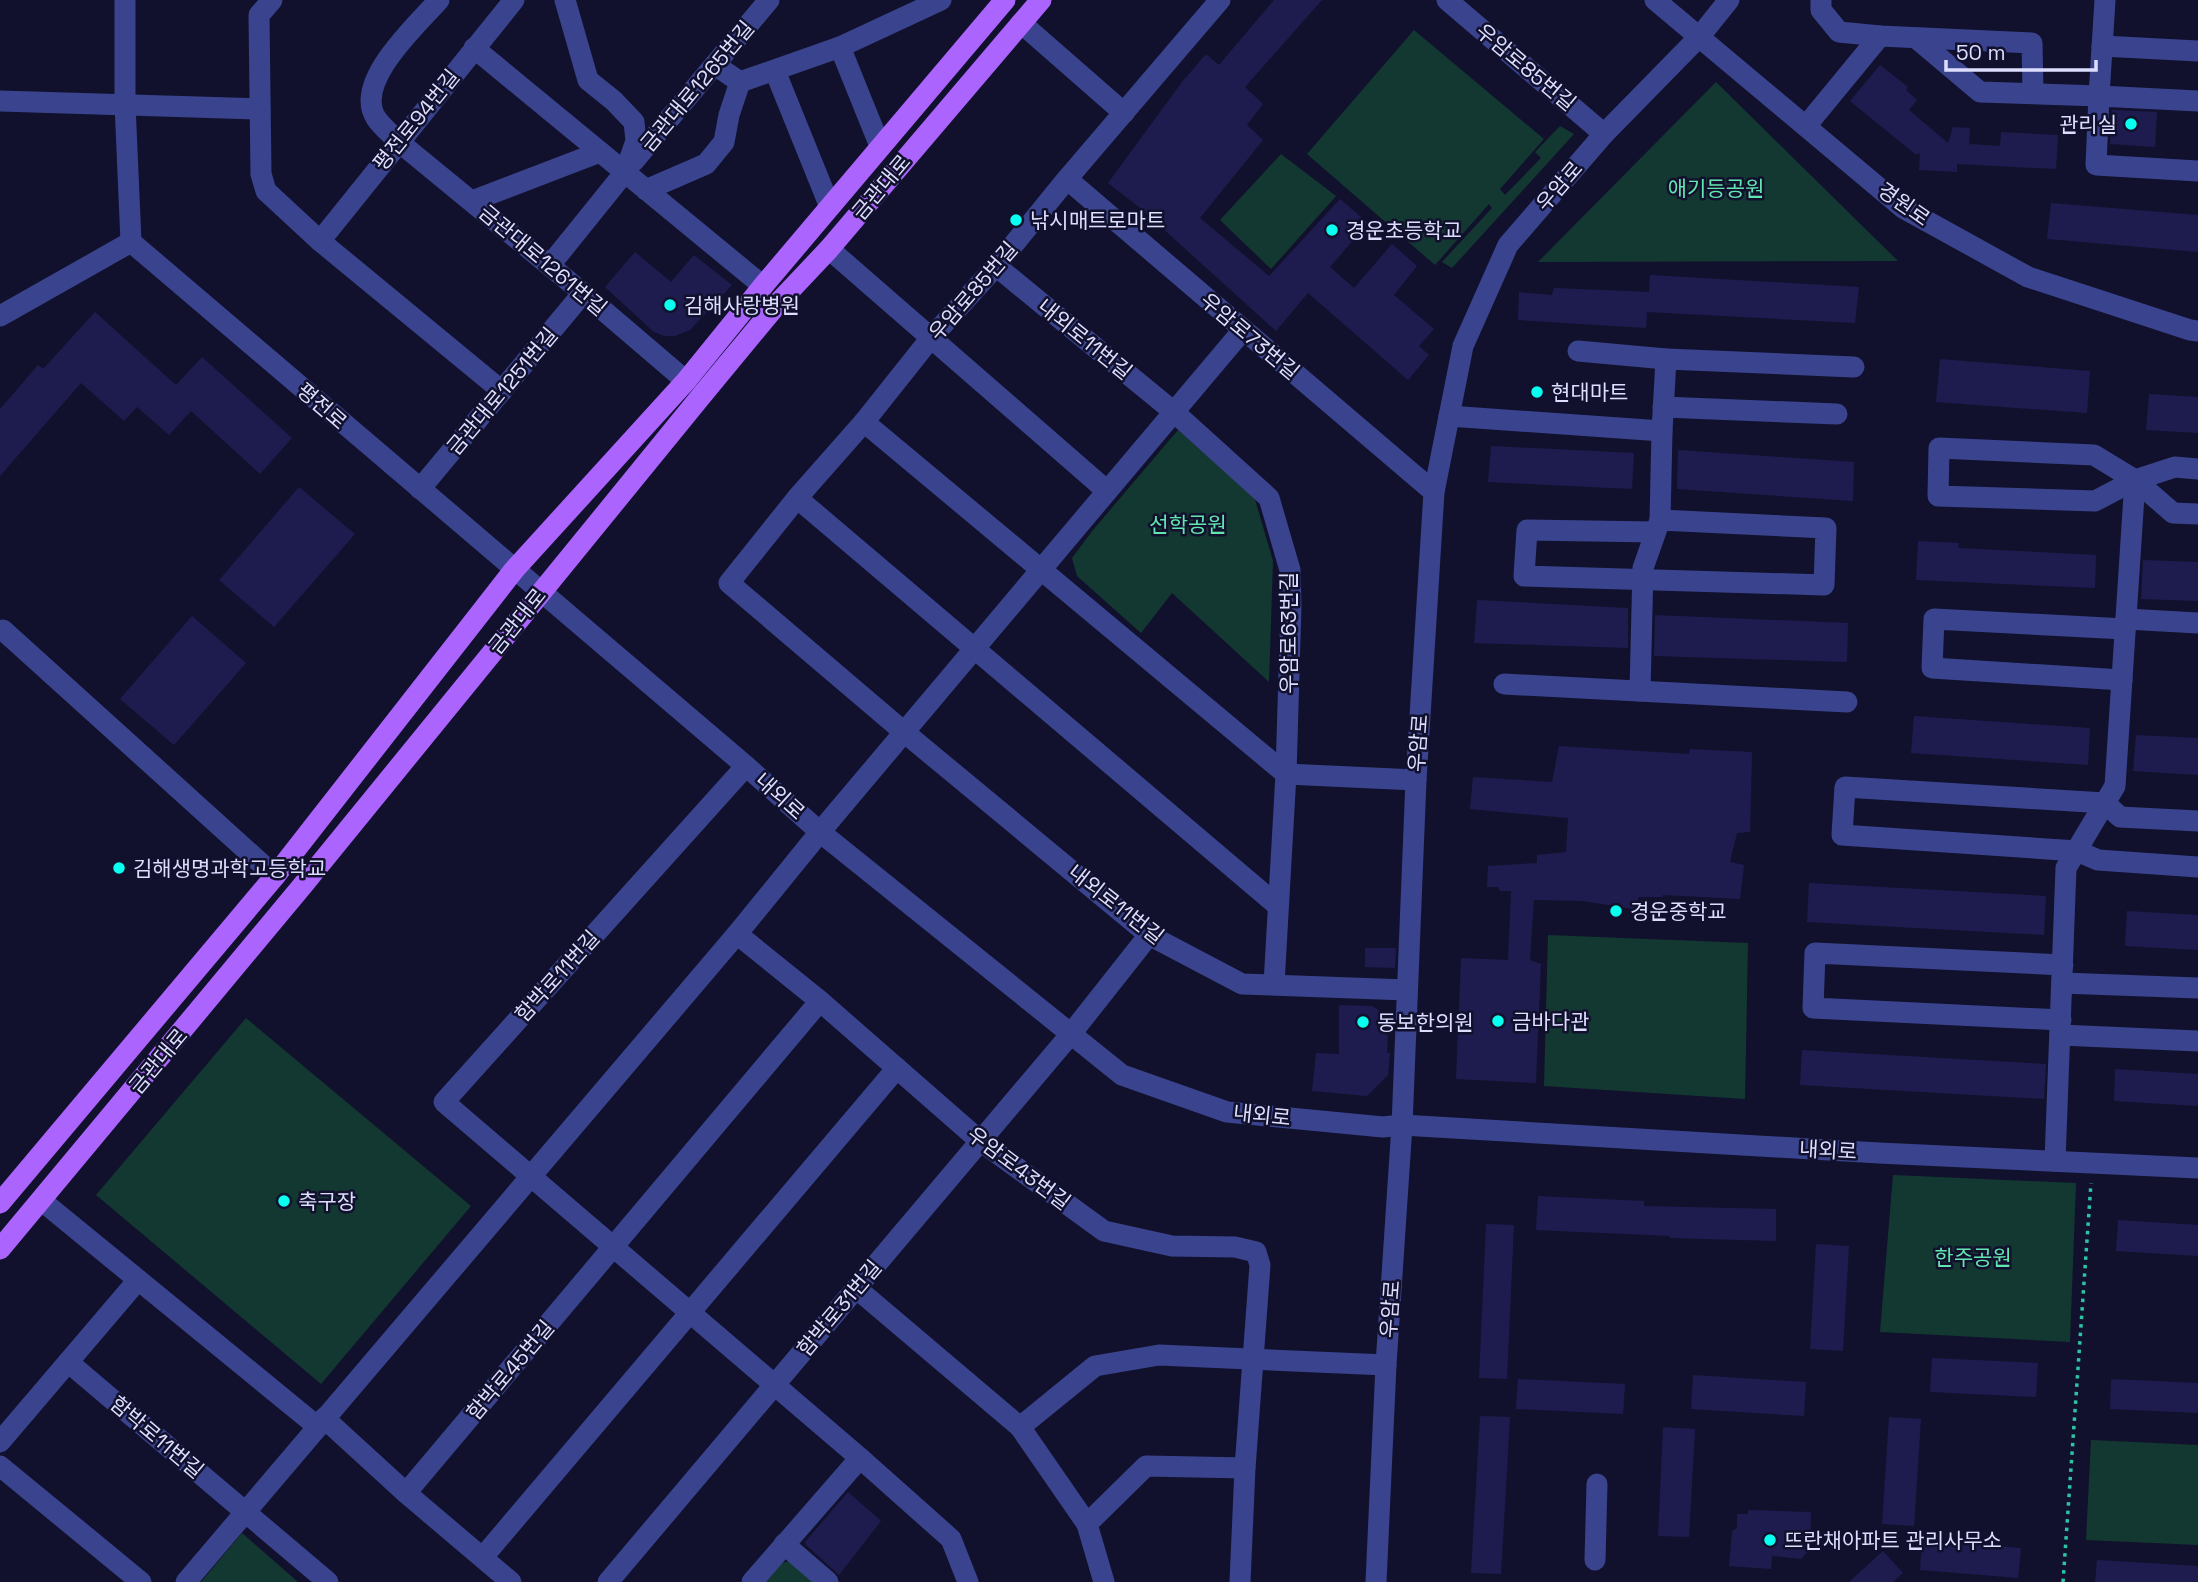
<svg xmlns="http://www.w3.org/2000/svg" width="2198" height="1582" font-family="'Space Grotesk','Noto Sans KR',sans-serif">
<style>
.green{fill:#133831}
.building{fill:#1e1c4f}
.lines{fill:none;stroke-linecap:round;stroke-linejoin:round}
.path{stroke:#2cc4a3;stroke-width:3.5;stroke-dasharray:3.5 5;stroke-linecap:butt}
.minor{stroke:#3a448e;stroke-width:21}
.major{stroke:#ac64ff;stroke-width:21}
.poi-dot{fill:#09fff0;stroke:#11112d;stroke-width:2.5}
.labels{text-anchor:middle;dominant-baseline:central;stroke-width:5;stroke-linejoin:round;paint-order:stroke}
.street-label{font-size:21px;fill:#dddeff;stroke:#11112d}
.poi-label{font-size:21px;fill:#dddeff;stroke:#11112d;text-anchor:start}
.park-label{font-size:21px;fill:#62e6b0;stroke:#11112d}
</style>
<rect width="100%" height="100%" fill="#11112d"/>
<g class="green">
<path d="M1414,30L1544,139L1500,189L1505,195L1541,158L1535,152L1560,126L1574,134L1452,268L1442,262L1492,208L1489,204L1435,265L1307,154Z"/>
<path d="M1716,82L1898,261L1538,262Z"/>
<path d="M1281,154L1336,196L1271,269L1220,220Z"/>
<path d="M1178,430L1254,496L1273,561L1269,682L1172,593L1141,633L1077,576L1072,558L1093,530Z"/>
<path d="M1548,935L1748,943L1745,1099L1544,1086Z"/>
<path d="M246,1018L471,1206L321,1384L96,1195Z"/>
<path d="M1893,1175L2076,1183L2070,1342L1880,1332Z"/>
<path d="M2091,1440L2198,1445V1545L2086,1540Z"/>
<path d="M242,1533L298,1582H201Z"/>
<path d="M794,1560L815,1582H761L777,1564Z"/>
</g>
<g class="building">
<path d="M1274,0H1322L1245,87L1263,104L1247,125L1263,140L1200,218L1269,276L1340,199L1368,223L1330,267L1354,288L1392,244L1417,266L1394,295L1434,329L1419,346L1429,355L1408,380L1308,293L1276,331L1140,208L1108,183L1182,82L1206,54L1219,65Z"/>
<path d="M1880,65L1908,87L1906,90L1917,100L1909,110L1948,143L1953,127L1970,128L1969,144L2000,146L2001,132L2058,135L2056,169L1957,164V172L1919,170L1920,154H1915L1850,101Z"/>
<path d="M2112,110L2157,112L2155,147L2110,144Z"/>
<path d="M2051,203L2198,215V252L2047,239Z"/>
<path d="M635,252L671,282L694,255L732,285L690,330L675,336H664L654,332L605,287Z"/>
<path d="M1650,275L1859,287L1855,323L1647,312L1646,328L1518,320L1519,292L1552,295L1554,288L1649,292Z"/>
<path d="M95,312L176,385L202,357L292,438L260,474L191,411L169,435L137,407L124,421L81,383L0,476V409L38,365L43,369Z"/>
<path d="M1940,359L2090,371L2087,413L1936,402Z"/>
<path d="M2149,394L2198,397V433L2146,430Z"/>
<path d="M1491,446L1634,453L1632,489L1488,482Z"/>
<path d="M1678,450L1854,462L1853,501L1677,489Z"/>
<path d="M299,487L355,534L274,627L219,580Z"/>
<path d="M1918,541L1959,543L1958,548L2096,555L2095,588L1916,580Z"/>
<path d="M2143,560L2198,562V601L2141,599Z"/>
<path d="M1477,600L1628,608V648L1474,643Z"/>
<path d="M1655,615L1848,623L1847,662L1654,656Z"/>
<path d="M192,616L246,663L174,745L120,699Z"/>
<path d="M1914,716L2090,728L2088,765L1911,753Z"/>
<path d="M2136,735L2198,738V775L2133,771Z"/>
<path d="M1559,746L1689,754L1690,749L1752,752L1750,832L1737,833L1730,862L1744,865L1740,899L1663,895V897H1639L1634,909L1583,901L1534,900L1530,960L1541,964L1536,1083L1456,1079L1461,958L1508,960L1511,891H1500L1498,887H1487L1488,866L1537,863V855L1566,852L1568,818L1470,809L1473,777L1552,782Z"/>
<path d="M1809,883L2046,896L2044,935L1807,922Z"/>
<path d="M2127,911L2198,915V950L2125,946Z"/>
<path d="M1365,948H1396L1395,968L1365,967Z"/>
<path d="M1339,1005L1372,1006L1385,1014L1388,1031L1387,1053H1390L1388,1075L1367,1096L1312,1091L1316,1053L1339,1054Z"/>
<path d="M1802,1050L2046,1064L2044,1099L1800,1085Z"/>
<path d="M2115,1069L2198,1074V1106L2114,1101Z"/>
<path d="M1538,1196L1644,1201V1206L1776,1209V1241L1670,1238V1236L1536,1230Z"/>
<path d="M2118,1220L2198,1225V1256L2116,1251Z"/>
<path d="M1486,1224L1514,1225L1507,1379L1479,1378Z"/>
<path d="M1816,1244L1849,1246L1843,1351L1810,1349Z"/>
<path d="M1932,1358L2038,1363L2036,1397L1930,1392Z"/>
<path d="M1693,1375L1806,1382L1804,1416L1691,1409Z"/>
<path d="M1518,1379L1625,1384L1623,1414L1516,1409Z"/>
<path d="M2111,1379L2198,1383V1413L2110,1409Z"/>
<path d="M1480,1416L1510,1417L1501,1574L1471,1573Z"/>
<path d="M1889,1417L1921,1419L1914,1526L1882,1524Z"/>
<path d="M1663,1427L1695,1429L1689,1537L1658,1536Z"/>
<path d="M848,1492L881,1521L839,1575L806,1545L805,1542Z"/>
<path d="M1748,1510L1811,1512L1810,1549L1801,1559L1772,1556L1771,1569L1729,1566L1732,1531L1737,1528V1514H1748Z"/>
<path d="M1922,1540L2021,1548L2018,1578L1920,1570Z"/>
<path d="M1883,1551L1903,1573L1893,1582H1849Z"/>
<path d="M2097,1560L2198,1566V1582H2095Z"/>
</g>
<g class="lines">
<path class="path" d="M2063,1582L2091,1183"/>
<g class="minor">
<path d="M125,0V104L131,242"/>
<path d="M272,0L259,15L261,174L266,191L320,241L502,391"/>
<path d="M439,0C417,25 353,82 376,118C382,127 391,134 399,142L583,293L686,381"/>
<path d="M1220,0L1067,179L996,266L930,339L864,422L797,498L729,583L904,732L1149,935L1242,984L1407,990"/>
<path d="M1447,0L1604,134"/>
<path d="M1655,0L1903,208L2028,277L2190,330L2198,331"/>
<path d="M1821,0V10L1839,32L1880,36L2032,43L2033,92"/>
<path d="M1021,23L1124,113"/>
<path d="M1916,38L1980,92L2099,96L2105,0"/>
<path d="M2102,46L2198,51"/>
<path d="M840,47L880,146"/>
<path d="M474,48L763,286"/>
<path d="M715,65L740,82L840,47L941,0"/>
<path d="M775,71L830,207"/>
<path d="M0,101L260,109"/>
<path d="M2198,101L2099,96L2096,165L2198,171"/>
<path d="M1806,126L1880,36"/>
<path d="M633,162L769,0"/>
<path d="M1067,179L1434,492"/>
<path d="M646,190L706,164L724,142L729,115L740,82"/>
<path d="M472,201L600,152"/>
<path d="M320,241L514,0"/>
<path d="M829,249L1107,491"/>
<path d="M550,265L625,172L636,141L634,122L614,101L588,80L565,0"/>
<path d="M996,266L1174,412L1269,498L1290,570L1291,605L1286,774L1274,984"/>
<path d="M0,316L131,242L746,766L820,832L1122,1075L1227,1112L1383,1127L1402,1125L1879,1153L2198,1168"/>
<path d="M1578,351L1666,359"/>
<path d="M1663,407L1837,414"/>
<path d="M1449,416L1662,431L1666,359L1854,367"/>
<path d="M864,422L1286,774L1416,780"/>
<path d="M2198,469L2175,467L2135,480L2095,501L1938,496L1939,448L2094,455L2135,480L2173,513L2198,514"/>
<path d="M420,489L583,293"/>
<path d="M797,498L1278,906"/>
<path d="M1655,532L1527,530L1524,576L1824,585L1826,528L1660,520"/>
<path d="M2126,619L2198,623"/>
<path d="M3,630L275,876"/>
<path d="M2122,680L1932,668L1934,619L2125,629"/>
<path d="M1504,684L1847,702"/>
<path d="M1640,691L1643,568L1660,520L1662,431"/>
<path d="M746,766L444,1102L860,1458L951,1539L968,1582"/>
<path d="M2198,821L2120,817L2105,803L1845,787L1842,835L2077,851L2098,860L2198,867"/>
<path d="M737,934L820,1001L979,1140L1104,1231L1172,1246L1235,1247L1256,1252L1260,1265L1245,1468L1240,1582"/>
<path d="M2062,983L2198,988"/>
<path d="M2061,1020L1813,1008L1815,953L2063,965"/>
<path d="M2060,1035L2198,1041"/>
<path d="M2055,1161L2066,868L2115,786L2135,480"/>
<path d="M42,1201L318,1427"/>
<path d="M856,1288L1020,1427L1095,1366L1159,1355L1386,1365"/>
<path d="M68,1362L328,1582"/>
<path d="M324,1418L406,1493L511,1582"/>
<path d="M1020,1427L1087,1524L1104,1582"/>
<path d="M0,1442L138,1280"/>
<path d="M0,1466L141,1582"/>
<path d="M406,1493L820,1001"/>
<path d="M1087,1524L1146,1466L1245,1468"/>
<path d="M784,1544L828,1582"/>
<path d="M483,1557L897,1068"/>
<path d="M1595,1560L1597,1484"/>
<path d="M186,1582L737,934L820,832L1243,330"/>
<path d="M608,1582L1070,1035L1149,935"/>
<path d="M752,1582L860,1458"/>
<path d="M1376,1582L1386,1365L1402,1125L1416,780L1434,492L1463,346L1508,245L1604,134L1700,36L1729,0"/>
</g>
<g class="major">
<path d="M0,1203L275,876L514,570L686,381L763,286L1005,0"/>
<path d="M0,1249L303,885L702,395L779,302L829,249L1041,0"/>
</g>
</g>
<g class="poi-dot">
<circle cx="2131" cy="124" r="7"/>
<circle cx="1016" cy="220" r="7"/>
<circle cx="1332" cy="230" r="7"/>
<circle cx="670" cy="305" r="7"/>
<circle cx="1537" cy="392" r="7"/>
<circle cx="119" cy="868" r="7"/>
<circle cx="1616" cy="911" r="7"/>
<circle cx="1498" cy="1021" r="7"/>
<circle cx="1363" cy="1022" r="7"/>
<circle cx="284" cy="1201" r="7"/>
<circle cx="1770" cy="1540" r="7"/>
</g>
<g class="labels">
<g class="street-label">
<text transform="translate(1526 67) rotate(40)">우암로85번길</text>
<text transform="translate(697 86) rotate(-50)">금관대로1265번길</text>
<text transform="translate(416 120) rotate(-51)">평전로94번길</text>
<text transform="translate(1559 186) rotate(-49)">우암로</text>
<text transform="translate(881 187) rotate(-50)">금관대로</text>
<text transform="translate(1904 204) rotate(35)">경원로</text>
<text transform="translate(543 260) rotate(40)">금관대로1261번길</text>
<text transform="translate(973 291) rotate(-49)">우암로85번길</text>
<text transform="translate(1250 336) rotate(40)">우암로73번길</text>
<text transform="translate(1085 339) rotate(39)">내외로11번길</text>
<text transform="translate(502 391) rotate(-50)">금관대로1251번길</text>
<text transform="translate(322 406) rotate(41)">평전로</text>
<text transform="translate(517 621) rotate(-51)">금관대로</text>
<text transform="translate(1288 633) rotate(-90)">우암로63번길</text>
<text transform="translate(1418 743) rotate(-86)">우암로</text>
<text transform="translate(780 796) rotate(42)">내외로</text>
<text transform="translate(1116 904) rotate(38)">내외로11번길</text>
<text transform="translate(557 976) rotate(-48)">함박로11번길</text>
<text transform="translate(158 1061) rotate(-50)">금관대로</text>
<text transform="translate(1262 1115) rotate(6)">내외로</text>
<text transform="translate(1828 1150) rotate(3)">내외로</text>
<text transform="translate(1019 1168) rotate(37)">우암로43번길</text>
<text transform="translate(839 1308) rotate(-50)">함박로31번길</text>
<text transform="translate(1390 1309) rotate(-86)">우암로</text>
<text transform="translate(510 1370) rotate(-50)">함박로45번길</text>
<text transform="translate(157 1437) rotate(40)">함박로11번길</text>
</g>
<g class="poi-label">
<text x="2117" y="124" text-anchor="end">관리실</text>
<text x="1030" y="220">낚시매트로마트</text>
<text x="1346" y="230">경운초등학교</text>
<text x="684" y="305">김해사랑병원</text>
<text x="1551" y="392">현대마트</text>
<text x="133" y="868">김해생명과학고등학교</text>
<text x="1630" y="911">경운중학교</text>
<text x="1512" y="1021">금바다관</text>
<text x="1377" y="1022">동보한의원</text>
<text x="298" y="1201">축구장</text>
<text x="1784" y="1540">뜨란채아파트 관리사무소</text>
</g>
<g class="park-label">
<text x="1716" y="188">애기등공원</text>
<text x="1188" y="524">선학공원</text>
<text x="1973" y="1257">한주공원</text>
</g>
</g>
<path d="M1946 60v10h150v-10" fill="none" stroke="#dddeff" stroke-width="3.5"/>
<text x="1956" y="60" font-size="21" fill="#dddeff" stroke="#11112d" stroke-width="5" paint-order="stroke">50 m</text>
</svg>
